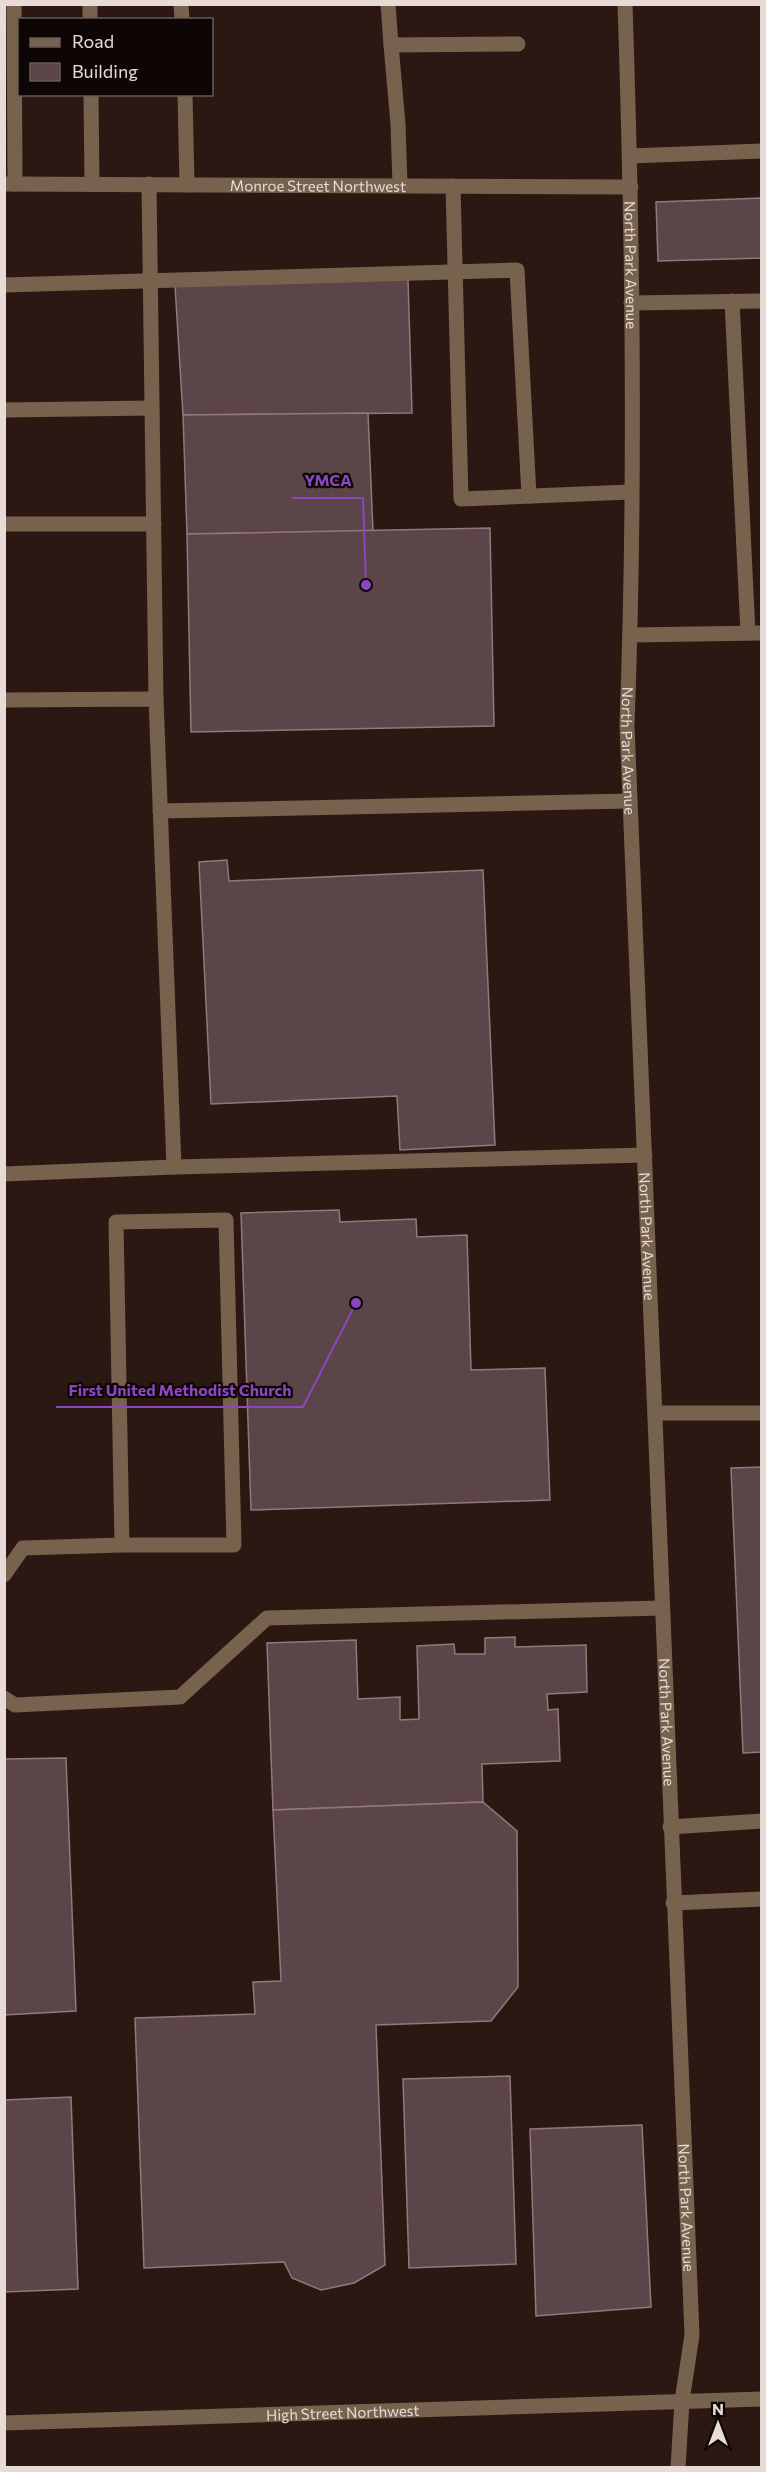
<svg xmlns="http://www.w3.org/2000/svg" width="766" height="2472" font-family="Commissioner,sans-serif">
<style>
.building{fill:#5c4549;stroke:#92787c;stroke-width:1.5}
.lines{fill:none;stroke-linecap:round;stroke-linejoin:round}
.minor{stroke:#77624e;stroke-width:15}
.labels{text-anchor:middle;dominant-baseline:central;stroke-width:4.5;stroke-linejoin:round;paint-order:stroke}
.street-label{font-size:15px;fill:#e8dad6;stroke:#0e0604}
.leader{fill:none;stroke:#8b46c2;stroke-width:2}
.callout-dot{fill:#8b46c2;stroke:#0e0604;stroke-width:2}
.callout-label{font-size:16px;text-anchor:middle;font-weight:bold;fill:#8b46c2;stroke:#0e0604;stroke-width:4.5;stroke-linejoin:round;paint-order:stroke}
</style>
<rect width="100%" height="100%" fill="#2c1813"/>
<g class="building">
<path d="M762,198V258L658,261L656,202Z"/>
<path d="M408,278L412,413L183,415L175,286Z"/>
<path d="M368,413L373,531L187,534L183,415Z"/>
<path d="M490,528L494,726L191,732L187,534Z"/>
<path d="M227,860L229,881L483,870L495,1145L400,1150L397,1096L211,1104L199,862Z"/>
<path d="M339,1210L340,1222L416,1219L417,1237L467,1235L471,1370L545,1368L550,1500L251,1510L241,1213Z"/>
<path d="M762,1467V1752L743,1753L731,1468Z"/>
<path d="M515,1637V1647L586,1645L587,1692L547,1694L548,1710L558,1709L560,1761L482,1764L483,1802L273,1810L267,1643L356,1640L358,1699L400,1697V1720L419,1719L417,1646L454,1644L455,1654H485V1638Z"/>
<path d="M66,1758L76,2011L4,2015V1759Z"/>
<path d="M483,1802L517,1831L518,1987L491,2021L376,2025L385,2265L354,2283L321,2290L292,2278L284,2262L144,2268L135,2018L255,2014L253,1982L281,1981L273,1810Z"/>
<path d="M510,2076L516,2264L409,2268L403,2079Z"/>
<path d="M71,2097L78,2289L4,2292V2100Z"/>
<path d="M642,2125L651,2307L536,2316L530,2129Z"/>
</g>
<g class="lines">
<g class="minor">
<path d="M14,4L15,184"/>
<path d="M90,4V20"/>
<path d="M181,4L182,20"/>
<path d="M388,4L391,45"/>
<path id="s1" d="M625,4C633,244 636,485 627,725L692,2335L682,2401L678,2468"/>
<path d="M91,94L92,184"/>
<path d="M185,94L187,185"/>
<path d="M630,156L762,151"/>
<path id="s2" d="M4,184L631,187"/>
<path d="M149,184L156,699"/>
<path d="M400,185L398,124L391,45L518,44"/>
<path d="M453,186L461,499L630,492"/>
<path d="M4,285L517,270L529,496"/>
<path d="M732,301L748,633"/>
<path d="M631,303L762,301"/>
<path d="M4,410L152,408"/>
<path d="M4,524H154"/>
<path d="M630,635L762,633"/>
<path d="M4,700L156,699L174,1167L4,1174"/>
<path d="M160,811L630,801"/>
<path d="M174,1167L645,1155"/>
<path d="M655,1413H762"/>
<path d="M4,1575L23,1548L122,1545H234L226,1220L116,1222L122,1545"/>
<path d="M4,1698L15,1705L180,1697L267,1618L661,1608"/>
<path d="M670,1827L762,1821"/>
<path d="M673,1903L762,1899"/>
<path id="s3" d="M4,2423L762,2399"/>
</g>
</g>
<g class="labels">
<g class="street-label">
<text stroke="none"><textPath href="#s2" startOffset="314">Monroe Street Northwest</textPath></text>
<text stroke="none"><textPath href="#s1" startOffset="261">North Park Avenue</textPath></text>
<text stroke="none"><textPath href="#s1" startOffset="747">North Park Avenue</textPath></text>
<text stroke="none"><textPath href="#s1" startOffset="1233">North Park Avenue</textPath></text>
<text stroke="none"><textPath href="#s1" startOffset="1719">North Park Avenue</textPath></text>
<text stroke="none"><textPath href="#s1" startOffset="2205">North Park Avenue</textPath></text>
<text stroke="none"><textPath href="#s3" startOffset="339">High Street Northwest</textPath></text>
</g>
</g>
<path class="leader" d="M366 585L363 498H292M356 1303L303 1407H56"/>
<g class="callout-dot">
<circle cx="366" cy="585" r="6"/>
<circle cx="356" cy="1303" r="6"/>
</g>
<g class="callout-label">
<text x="328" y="486">YMCA</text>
<text x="180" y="1396">First United Methodist Church</text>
</g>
<rect width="766" height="2472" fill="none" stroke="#e8dad6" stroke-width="12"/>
<rect x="18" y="18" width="195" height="78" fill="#0e0604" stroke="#655b58" stroke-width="1.5"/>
<rect x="30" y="38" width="30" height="9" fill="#77624e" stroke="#655b58" stroke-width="1.5"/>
<text x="72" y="48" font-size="18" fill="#e8dad6">Road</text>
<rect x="30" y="63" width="30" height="18" fill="#5c4549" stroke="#655b58" stroke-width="1.5"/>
<text x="72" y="78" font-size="18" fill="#e8dad6">Building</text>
<g transform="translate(718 2424)" stroke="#0e0604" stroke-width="4.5" paint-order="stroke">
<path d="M0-4.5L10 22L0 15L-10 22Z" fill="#e8dad6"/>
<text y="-9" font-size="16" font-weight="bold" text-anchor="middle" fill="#e8dad6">N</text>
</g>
</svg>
